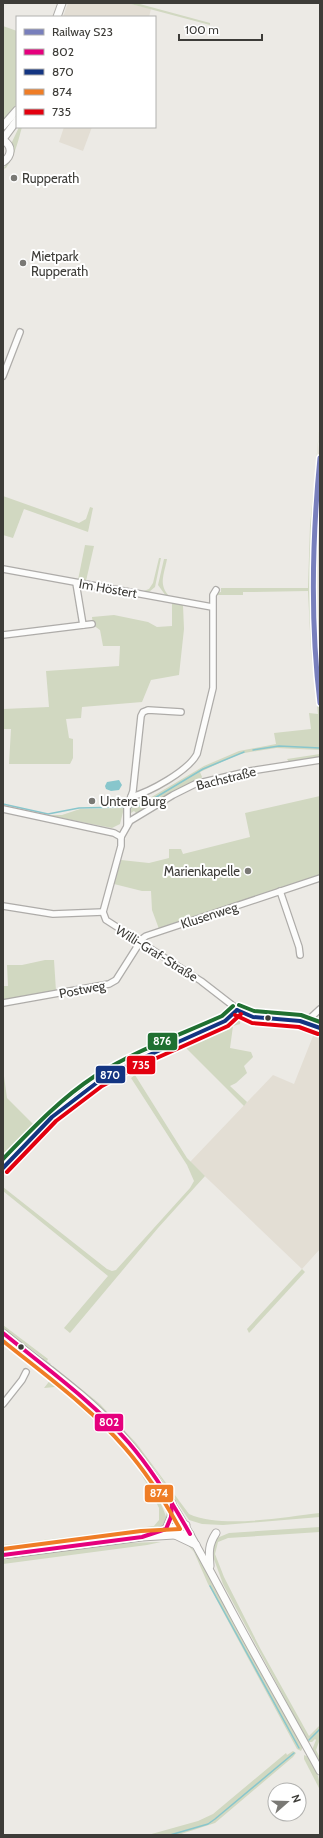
<svg xmlns="http://www.w3.org/2000/svg" width="323" height="1838" font-family="Cabin,sans-serif">
<style>
.built{fill:#e3ded4}
.green{fill:#d1d8c1}
.water{fill:#88c6cc}
.lines{fill:none;stroke-linecap:round;stroke-linejoin:round}
.stream{stroke:#88c6cc;stroke-width:1.5}
.minor-casing{stroke:#aeaca9;stroke-width:8}
.major-casing{stroke:#aeaca9;stroke-width:9}
.minor{stroke:#fcfcfb;stroke-width:5.5}
.major{stroke:#fcfcfb;stroke-width:7}
.bus-1-casing{stroke:#fff;stroke-width:7}
.bus-2-casing{stroke:#fff;stroke-width:7}
.bus-3-casing{stroke:#fff;stroke-width:7}
.bus-4-casing{stroke:#fff;stroke-width:7}
.bus-5-casing{stroke:#fff;stroke-width:7}
.bus-1{stroke:#e5007d;stroke-width:4}
.bus-2{stroke:#143582;stroke-width:4}
.bus-3{stroke:#ef7d26;stroke-width:4}
.bus-4{stroke:#e3000f;stroke-width:4}
.bus-5{stroke:#207031;stroke-width:4}
.rail-1-casing{stroke:#fff;stroke-width:8}
.rail-1{stroke:#787fbc;stroke-width:5}
.poi-dot{fill:#7a7975;stroke:#fff;stroke-width:1.5}
.bus-dot{fill:#3d3c38;stroke:#fff;stroke-width:1.5}
.labels{text-anchor:middle;dominant-baseline:central;stroke-width:4;stroke-linejoin:round;paint-order:stroke}
.poi-label{font-size:13px;fill:#3d3c38;stroke:#fff;text-anchor:start}
.street-label{font-size:13px;fill:#3d3c38;stroke:#fff}
.line-badge{stroke:#fff;stroke-width:1.5}
.badge-label{font-size:11px;text-anchor:middle;font-weight:bold;fill:#fff}
</style>
<rect width="100%" height="100%" fill="#eceae5"/>
<g class="built">
<path d="M68,3H127L151,9L149,17H63Z"/>
<path d="M64,127H92L83,151L59,142Z"/>
<path d="M320,434L319,583L320,712L313,650L310,573L312,513Z"/>
<path d="M315,1031L320,1033V1249L302,1269L190,1162L273,1075L294,1084Z"/>
</g>
<g class="green">
<path d="M127,3H136L210,23V25Z"/>
<path d="M3,26L17,31V104L3,122Z"/>
<path d="M19,127H22C18,141 15,156 6,168L3,169L13,156L12,142Z"/>
<path d="M320,421L312,513L310,573L313,650L320,712V750L276,748L250,752L239,754L200,772L202,777L201,779L178,789L137,814L134,811L131,813V805L143,802L204,766L239,751L276,744L274,733L311,729L309,713L318,714L311,652L308,591L250,592H243V595H215L216,593L221,592V588H308L310,526Z"/>
<path d="M3,496L79,523L86,519L90,507L93,508L88,532L24,509L13,538L3,535Z"/>
<path d="M320,511V619L319,583Z"/>
<path d="M85,545L94,546L86,581L78,580Z"/>
<path d="M159,558H161L155,587L149,592H141L149,589L153,583Z"/>
<path d="M164,559H167C164,575 158,585 170,597L166,596L158,585Z"/>
<path d="M172,603L183,605L184,629L179,675L151,680L142,702L82,707L81,718L66,719L69,738L73,739V758L70,764H9L11,729H3V709L49,707L46,671L119,666L120,646H103L100,630L93,625L92,617L114,615L148,622L157,627L172,626Z"/>
<path d="M320,754V758L289,762L287,759Z"/>
<path d="M320,796V876L159,929L152,910L151,891H142L114,884L121,860L149,863L169,858V849H181L183,854L250,837L245,813Z"/>
<path d="M124,808L120,824L112,828L47,815H62L80,809Z"/>
<path d="M45,960H54L56,991L3,1001V986H8L7,965H22Z"/>
<path d="M241,1016L240,1024L233,1026L230,1048L251,1052L253,1057L244,1066L247,1073L236,1083L230,1086L247,1102L244,1106L181,1043L218,1028Z"/>
<path d="M170,1041L171,1042C132,1059 94,1078 61,1106C40,1123 22,1144 3,1164V1162C18,1145 33,1128 50,1113C86,1081 126,1060 170,1041Z"/>
<path d="M3,1069L7,1098L35,1126L3,1159Z"/>
<path d="M135,1075L187,1158L205,1176L158,1228L70,1333L64,1328L108,1276L3,1191V1187L107,1269L112,1271L116,1270L190,1188L194,1181L187,1165L131,1078Z"/>
<path d="M302,1269L305,1272L249,1333L247,1329Z"/>
<path d="M3,1325L48,1359L47,1361L51,1364L49,1365L42,1360L43,1358L3,1329Z"/>
<path d="M53,1366L100,1404L137,1444L189,1514C223,1529 283,1517 320,1513V1517L223,1525L202,1524L189,1520L156,1471L134,1444L109,1418L52,1368Z"/>
<path d="M51,1379C99,1415 147,1461 167,1519L162,1526L145,1532L3,1550V1545L12,1544L154,1526L159,1520V1508L147,1484L135,1464L120,1445L65,1393L55,1387L44,1388Z"/>
<path d="M320,1527V1532L228,1538L218,1542L215,1554L224,1577L260,1648L309,1736L320,1725V1739L316,1750L320,1758V1765L312,1750L316,1740L315,1739L312,1742H308L223,1584L211,1551L217,1538L229,1533Z"/>
<path d="M161,1542L147,1545L3,1564V1560C55,1551 108,1542 161,1542Z"/>
<path d="M185,1542L191,1547L201,1561L303,1747L301,1751L297,1749L208,1584L194,1552Z"/>
<path d="M293,1751L296,1753L293,1757L215,1823L178,1835H148L198,1821L213,1814L286,1753L287,1755Z"/>
<path d="M304,1755C315,1758 320,1781 320,1790L304,1759Z"/>
</g>
<path class="water" d="M119,780L122,785L119,790L111,791L106,789L105,786L107,782Z"/>
<g class="lines">
<g class="stream">
<path d="M253,750L279,746L320,748"/>
<path d="M3,804L48,814L79,808L125,807"/>
<path d="M129,807L143,805L203,769L244,752"/>
<path d="M210,1586L299,1748"/>
<path d="M309,1740L320,1729"/>
<path d="M170,1835L208,1824L215,1819L294,1753"/>
</g>
<g class="minor-casing">
<g id="minor">
<path d="M3,376L20,332"/>
<path d="M3,569L212,607"/>
<path d="M76,583L83,625"/>
<path d="M3,635L92,624"/>
<path d="M131,797C150,792 188,771 197,754L213,688V595L216,590"/>
<path d="M3,809L114,833L121,837"/>
<path d="M127,825V808L133,791L141,716L143,712L148,710L181,712"/>
<path d="M121,837V846L103,912L106,920L201,981L241,1012L258,1017L293,1019L320,1028"/>
<path d="M121,837L130,821L173,795L195,784L250,771L320,760"/>
<path d="M280,891L299,947L300,955"/>
<path d="M3,906L53,914L103,912"/>
<path d="M3,1003L109,984L116,980L142,939L146,936L320,878"/>
<path d="M306,1022L320,1009"/>
<path d="M3,1168L52,1117L99,1081L138,1060L225,1021L237,1010"/>
<path d="M3,1404L22,1380L26,1372"/>
</g>
</g>
<g class="major-casing">
<g id="major">
<path d="M57,17L62,3"/>
<path d="M3,126L17,110"/>
<path d="M3,139L17,120"/>
<path d="M3,140C13,146 12,156 3,162"/>
<path d="M3,1333C42,1365 87,1395 120,1433C167,1487 199,1550 232,1612C261,1666 291,1718 320,1771"/>
<path d="M166,1529L171,1517L172,1503"/>
<path d="M151,1534L166,1529L186,1525"/>
<path d="M175,1535L196,1545"/>
<path d="M3,1555L142,1537L190,1534"/>
<path d="M210,1566C209,1553 208,1545 216,1533"/>
</g>
</g>
<use href="#minor" class="minor"/>
<use href="#major" class="major"/>
<g class="bus-1-casing">
<g id="bus-1">
<path d="M3,1333C46,1368 92,1401 129,1443C153,1471 172,1502 190,1534"/>
<path d="M3,1555L142,1537L166,1529L171,1517L172,1503"/>
</g>
</g>
<g class="bus-2-casing">
<g id="bus-2">
<path d="M237,1010L253,1017L300,1021L320,1028"/>
<path d="M3,1168L52,1117L99,1081L138,1060L225,1021L237,1010"/>
</g>
</g>
<g class="bus-3-casing">
<path id="bus-3" d="M3,1341C45,1375 90,1407 125,1448C146,1472 164,1500 180,1529L141,1531L3,1549"/>
</g>
<g class="bus-4-casing">
<g id="bus-4">
<path d="M235,1015L252,1023L299,1027L318,1034"/>
<path d="M7,1172L56,1121L102,1086L141,1065L228,1026L241,1014"/>
</g>
</g>
<g class="bus-5-casing">
<g id="bus-5">
<path d="M239,1005L254,1011L301,1015L320,1022"/>
<path d="M3,1159C32,1129 60,1099 95,1076C134,1051 180,1035 222,1016L233,1006"/>
</g>
</g>
<use href="#bus-1" class="bus-1"/>
<use href="#bus-2" class="bus-2"/>
<use href="#bus-3" class="bus-3"/>
<use href="#bus-4" class="bus-4"/>
<use href="#bus-5" class="bus-5"/>
<g class="rail-1-casing">
<path id="rail-1" d="M320,458C312,540 310,621 320,703"/>
</g>
<use href="#rail-1" class="rail-1"/>
</g>
<g class="poi-dot">
<circle cx="14" cy="178" r="4"/>
<circle cx="23" cy="263" r="4"/>
<circle cx="92" cy="801" r="4"/>
<circle cx="248" cy="871" r="4"/>
</g>
<g class="bus-dot">
<circle cx="268" cy="1018" r="3.5"/>
<circle cx="21" cy="1347" r="3.5"/>
</g>
<g class="labels">
<g class="poi-label">
<text x="22" y="178">Rupperath</text>
<text x="31" y="256">Mietpark<tspan x="31" dy="15">Rupperath</tspan></text>
<text x="100" y="801">Untere Burg</text>
<text x="240" y="871" text-anchor="end">Marienkapelle</text>
</g>
<g class="street-label">
<text transform="translate(108 588) rotate(10)">Im Höstert</text>
<text transform="translate(226 778) rotate(-14)">Bachstraße</text>
<text transform="translate(209 915) rotate(-18)">Klusenweg</text>
<text transform="translate(157 953) rotate(32)">Willi-Graf-Straße</text>
<text transform="translate(82 989) rotate(-11)">Postweg</text>
</g>
</g>
<g class="line-badge">
<rect x="147" y="1032" width="31" height="19" rx="4" fill="#207031"/>
<rect x="126" y="1055" width="30" height="20" rx="4" fill="#e3000f"/>
<rect x="95" y="1065" width="31" height="19" rx="4" fill="#143582"/>
<rect x="94" y="1413" width="30" height="19" rx="4" fill="#e5007d"/>
<rect x="144" y="1484" width="30" height="19" rx="4" fill="#ef7d26"/>
</g>
<g class="badge-label">
<text x="162" y="1045">876</text>
<text x="141" y="1069">735</text>
<text x="110" y="1079">870</text>
<text x="109" y="1426">802</text>
<text x="159" y="1497">874</text>
</g>
<rect width="323" height="1838" fill="none" stroke="#3d3c38" stroke-width="8"/>
<rect x="16" y="16" width="140" height="112" fill="#ffffff" stroke="#b1b1af"/>
<rect x="24" y="29" width="20" height="6" fill="#787fbc" stroke="#b1b1af"/>
<text x="52" y="36" font-size="12" fill="#3d3c38">Railway S23</text>
<rect x="24" y="49" width="20" height="6" fill="#e5007d" stroke="#b1b1af"/>
<text x="52" y="56" font-size="12" fill="#3d3c38">802</text>
<rect x="24" y="69" width="20" height="6" fill="#143582" stroke="#b1b1af"/>
<text x="52" y="76" font-size="12" fill="#3d3c38">870</text>
<rect x="24" y="89" width="20" height="6" fill="#ef7d26" stroke="#b1b1af"/>
<text x="52" y="96" font-size="12" fill="#3d3c38">874</text>
<rect x="24" y="109" width="20" height="6" fill="#e3000f" stroke="#b1b1af"/>
<text x="52" y="116" font-size="12" fill="#3d3c38">735</text>
<g transform="translate(287 1802) rotate(70)"><circle r="19" fill="#ffffff" stroke="#b1b1af"/>
<path d="M0-3L7 15L0 10L-7 15Z" fill="#7a7975"/>
<text y="-6" font-size="11" font-weight="bold" text-anchor="middle" fill="#3d3c38">N</text>
</g>
<path d="M179 34v6h83v-6" fill="none" stroke="#3d3c38" stroke-width="2"/>
<text x="185" y="34" font-size="12" fill="#3d3c38" stroke="#ffffff" stroke-width="3" paint-order="stroke">100 m</text>
</svg>
